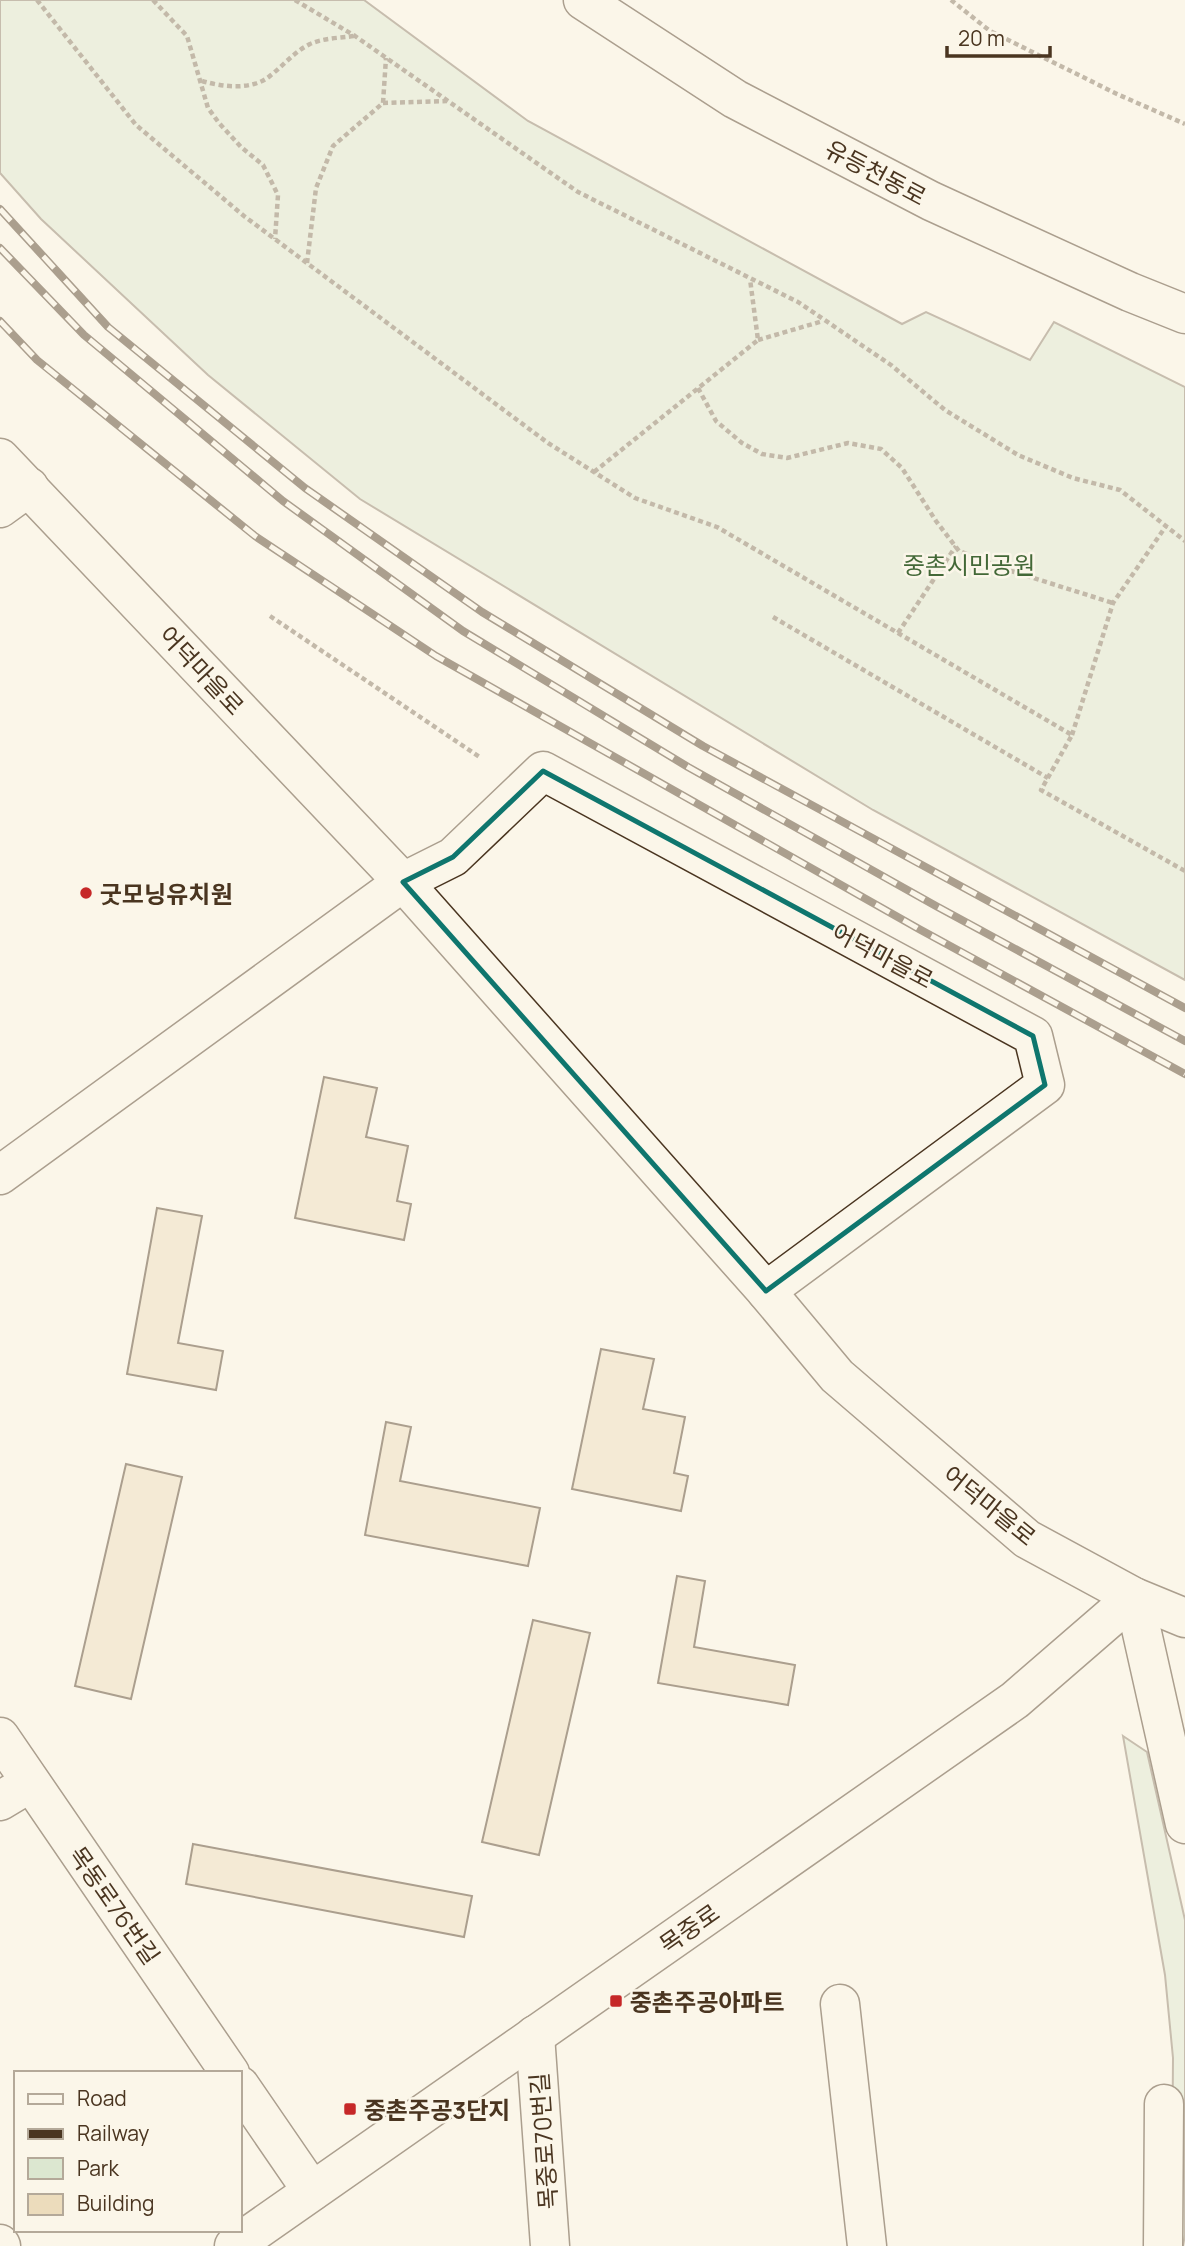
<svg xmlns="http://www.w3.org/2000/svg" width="1185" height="2246" font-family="Manrope,'Noto Sans KR',sans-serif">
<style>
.green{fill:#dce7d0;stroke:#887966;stroke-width:2}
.building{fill:#ecdcbc;stroke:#4a3520;stroke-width:2}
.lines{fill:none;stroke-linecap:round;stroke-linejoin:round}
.minor-casing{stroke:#4a3520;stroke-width:41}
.major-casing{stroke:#4a3520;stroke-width:41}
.path{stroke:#7f6f5c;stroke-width:4.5;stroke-dasharray:5 3.5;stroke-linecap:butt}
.minor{stroke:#fbf6e9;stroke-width:38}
.major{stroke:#fbf6e9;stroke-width:38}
.rail-casing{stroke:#4a3520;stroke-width:8}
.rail{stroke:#fbf6e9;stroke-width:5;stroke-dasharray:16;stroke-linecap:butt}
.marked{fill:none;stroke:#0f766e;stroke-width:5;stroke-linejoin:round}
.poi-dot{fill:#c62828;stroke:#fbf6e9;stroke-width:2.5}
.labels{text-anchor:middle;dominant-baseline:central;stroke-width:5;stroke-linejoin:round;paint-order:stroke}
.street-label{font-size:24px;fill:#4a3520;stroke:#fbf6e9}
.park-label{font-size:24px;fill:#436837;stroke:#fbf6e9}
.poi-label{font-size:24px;font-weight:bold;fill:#4a3520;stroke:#fbf6e9;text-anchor:start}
</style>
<rect width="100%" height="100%" fill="#fbf6e9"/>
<g class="green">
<path d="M0,0H364L528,121L902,324L926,312L1030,360L1054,322L1185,387V980L873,810L360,499L208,375L41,219L0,173Z"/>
<path d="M1123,1736L1147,1752L1185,1920V2235L1183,2246H1180L1172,2185L1173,2058L1165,1975Z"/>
</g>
<g class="building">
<path d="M324,1077L377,1088L366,1137L408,1146L397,1201L411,1204L404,1240L295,1218Z"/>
<path d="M157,1208L202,1216L178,1343L223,1351L216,1390L127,1374Z"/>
<path d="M601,1349L654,1359L643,1409L685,1417L674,1473L688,1476L681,1511L572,1489Z"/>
<path d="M386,1422L411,1427L400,1481L540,1508L528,1566L365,1535Z"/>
<path d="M126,1464L182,1477L131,1699L75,1686Z"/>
<path d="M677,1576L705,1581L694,1647L795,1665L788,1705L658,1683Z"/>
<path d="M533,1620L590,1633L539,1855L482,1842Z"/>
<path d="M193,1844L472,1896L464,1937L186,1884Z"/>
</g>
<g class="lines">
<g class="minor-casing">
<g id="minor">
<path d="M0,1175L403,882L453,857L543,771L1033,1036L1045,1085L766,1291"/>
<path d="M0,1737L230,2073"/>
<path d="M0,1801L30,1783"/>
<path d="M840,2004L867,2246"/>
<path d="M535,2035L550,2246"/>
<path d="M240,2086L312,2191"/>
<path d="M0,2244L1,2246"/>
<path d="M234,2246L1015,1700L1134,1597L1185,1824"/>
<path d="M1163,2246L1164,2104"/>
</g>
</g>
<g class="major-casing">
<g id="major">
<path d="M583,0L735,99L931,201L1130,292L1185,314"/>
<path d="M0,458L403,882L766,1291L837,1376L1027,1539L1134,1597L1185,1618"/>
<path d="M0,508L29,487"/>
</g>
</g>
<g class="path">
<path d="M37,0L136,125L244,216L548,443L635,498L717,527L1072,735L1041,790L1185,871"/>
<path d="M153,0L187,36L208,108L219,123L241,147L263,165L278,195L275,239"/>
<path d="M295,0L355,36L578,192L798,302L891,365L945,410L1018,455L1073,478L1120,490L1185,541"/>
<path d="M951,0L990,31L1117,94L1185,124"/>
<path d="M202,81C223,87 253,91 271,75C285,64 294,52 310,44C323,38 340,38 354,36"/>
<path d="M383,103L447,101"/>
<path d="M307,263L316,188L333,146L383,103L386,58"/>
<path d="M758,340L823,321"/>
<path d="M698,388L716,421L742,443L762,454L787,458L848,443L881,449L902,468L936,521L959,551L1008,570L1113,603"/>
<path d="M594,472L758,340L750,279"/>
<path d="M270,616L481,758"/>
<path d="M773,617L1048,778"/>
<path d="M898,633L956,546"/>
<path d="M1072,735L1113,603L1166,526"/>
</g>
<use href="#minor" class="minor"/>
<use href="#major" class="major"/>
<g class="rail-casing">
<g id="rail">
<path d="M0,209L108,327L305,488L482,612L703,746L1185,1008"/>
<path d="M0,248L84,335L283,501L463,631L688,767L936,906L1185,1041"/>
<path d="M0,321L37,360L255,536L436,656L919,929L1185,1074"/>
</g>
</g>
<use href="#rail" class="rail"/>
</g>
<path d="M0 0H1185V2246H0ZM543,771L1033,1036L1045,1085L766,1291L403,882L453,857Z" fill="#fbf6e9" fill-opacity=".55" fill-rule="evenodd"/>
<path class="marked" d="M543,771L1033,1036L1045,1085L766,1291L403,882L453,857Z"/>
<g class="poi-dot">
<circle cx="86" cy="893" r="7"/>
<rect x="609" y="1994" width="14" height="14" rx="3.5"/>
<rect x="343" y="2102" width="14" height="14" rx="3.5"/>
</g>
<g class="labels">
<g class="street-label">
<text transform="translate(876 172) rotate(28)">유등천동로</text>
<text transform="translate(202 670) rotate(47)">어덕마을로</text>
<text transform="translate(883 955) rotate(28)">어덕마을로</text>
<text transform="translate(990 1505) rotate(39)">어덕마을로</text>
<text transform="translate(115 1905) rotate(55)">목동로76번길</text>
<text transform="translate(689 1928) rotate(-35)">목중로</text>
<text transform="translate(543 2141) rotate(-94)">목중로70번길</text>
</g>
<g class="park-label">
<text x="969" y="564">중촌시민공원</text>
</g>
<g class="poi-label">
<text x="100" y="893">굿모닝유치원</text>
<text x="630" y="2001">중촌주공아파트</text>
<text x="364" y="2109">중촌주공3단지</text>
</g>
</g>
<rect x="14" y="2071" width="228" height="161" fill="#fbf6e9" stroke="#b4a999" stroke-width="2"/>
<rect x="28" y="2094" width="35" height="10" fill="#fbf6e9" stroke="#b4a999" stroke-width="2"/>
<text x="77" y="2106" font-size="21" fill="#4a3520">Road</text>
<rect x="28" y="2129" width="35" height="10" fill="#4a3520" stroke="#b4a999" stroke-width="2"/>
<text x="77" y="2141" font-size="21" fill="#4a3520">Railway</text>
<rect x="28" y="2158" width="35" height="21" fill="#dce7d0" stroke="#b4a999" stroke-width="2"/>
<text x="77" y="2176" font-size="21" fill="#4a3520">Park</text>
<rect x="28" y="2194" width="35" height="21" fill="#ecdcbc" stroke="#b4a999" stroke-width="2"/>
<text x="77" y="2211" font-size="21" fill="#4a3520">Building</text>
<path d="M947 46v10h103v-10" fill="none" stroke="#4a3520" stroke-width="3.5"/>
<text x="958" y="46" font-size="21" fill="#4a3520" stroke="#fbf6e9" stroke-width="5" paint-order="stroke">20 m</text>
</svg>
